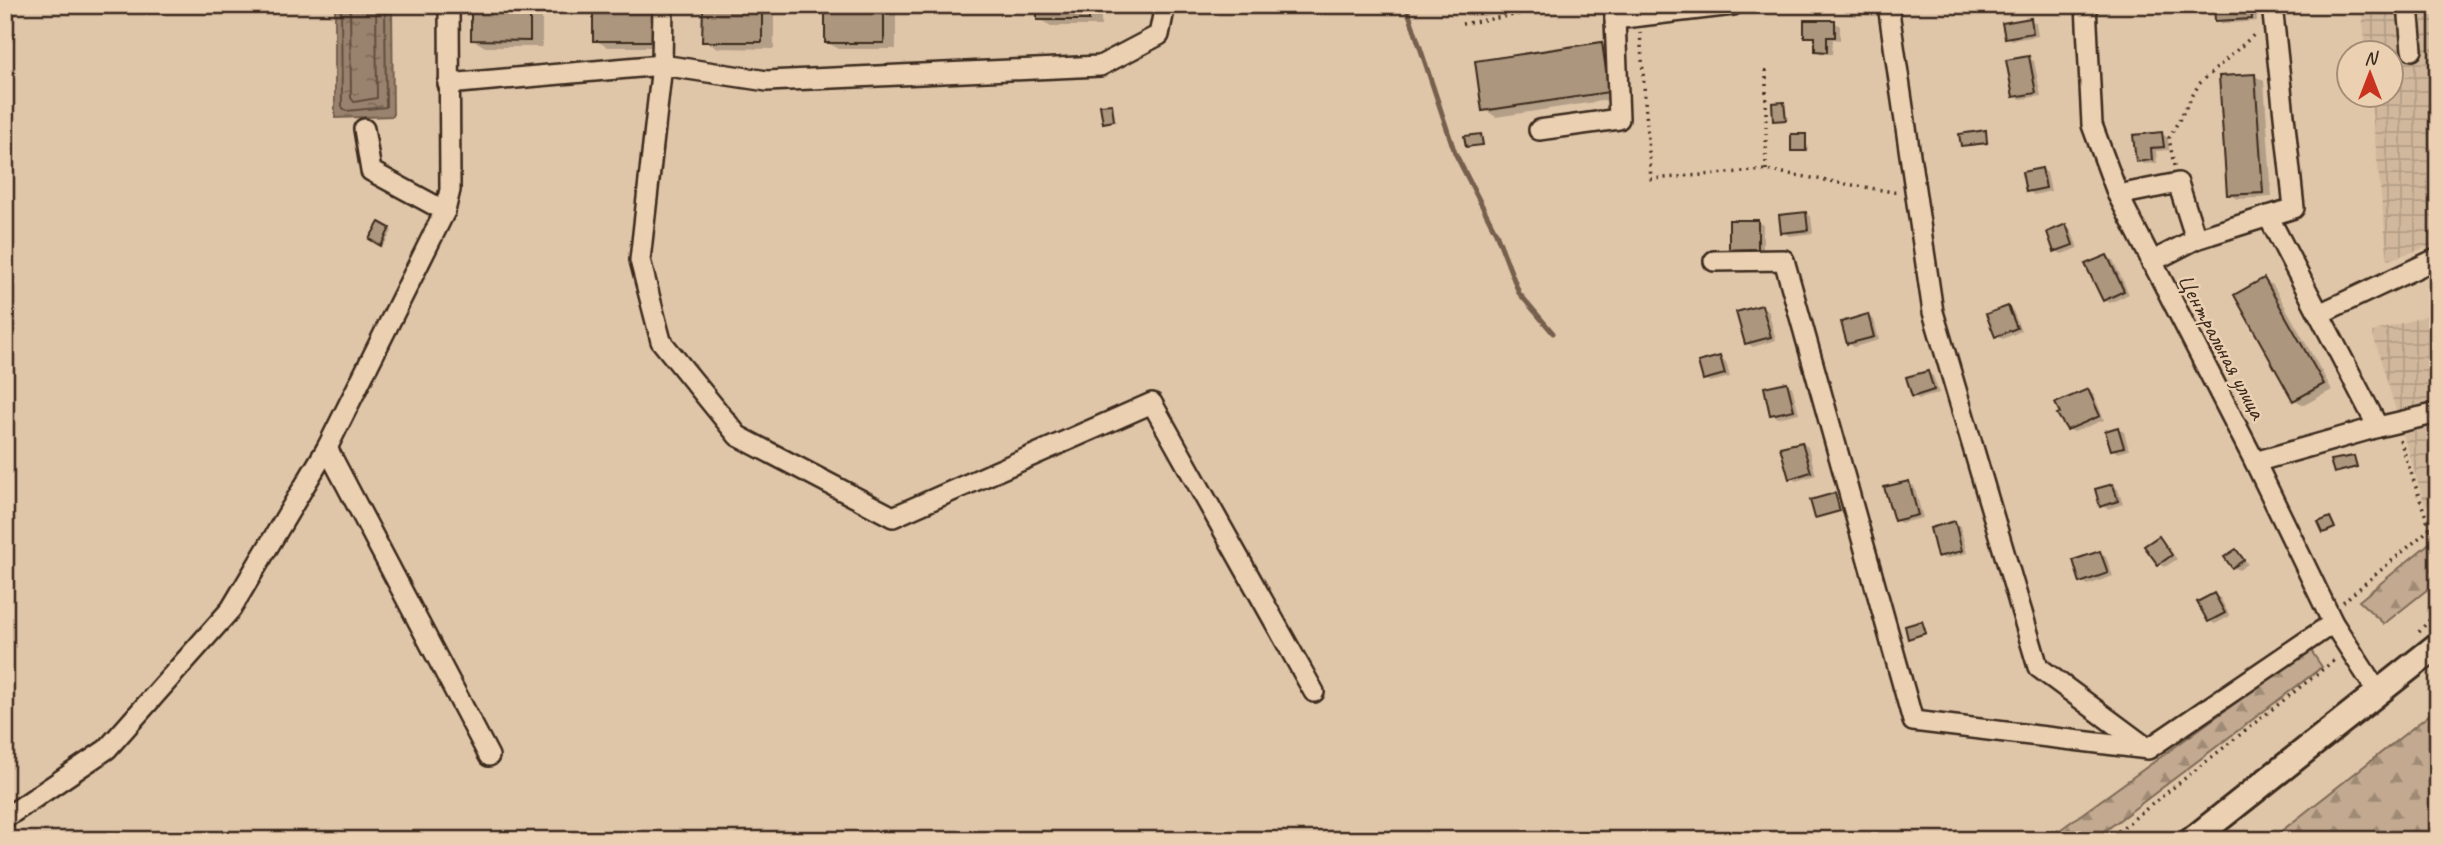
<svg xmlns="http://www.w3.org/2000/svg" width="2443" height="845" font-family="Caveat,sans-serif">
<style>
.industrial{fill:url(#industrial-grid)}
.forest{fill:url(#forest-firs);stroke:#7e6a57;stroke-width:2}
.water{fill:url(#water-ripples);stroke:#745f4e;stroke-width:2}
.shadow{fill:#0003}
.lines{fill:none;stroke-linecap:round;stroke-linejoin:round}
.shore{stroke:#614e3e;stroke-width:2}
.stream{stroke:#745f4e;stroke-width:5}
.building{fill:#ad967e;stroke:#3b2a1e;stroke-width:2}
.minor-casing{stroke:#3b2a1e;stroke-width:24}
.major-casing{stroke:#3b2a1e;stroke-width:30}
.path{stroke:#3b2a1e;stroke-width:3.5;stroke-dasharray:2 5;stroke-linecap:butt}
.minor{stroke:#ebd0b2;stroke-width:19}
.major{stroke:#ebd0b2;stroke-width:24}
.labels{text-anchor:middle;dominant-baseline:central;stroke-width:5;stroke-linejoin:round;paint-order:stroke}
.street-label{font-size:24px;fill:#3b2a1e;stroke:#ebd0b2}
</style>
<defs>
<pattern id="industrial-grid" width="8" height="8" patternUnits="userSpaceOnUse" patternTransform="scale(1.75)"><rect width="8" height="8" fill="#d1b89c"/><path d="M0 4h8M4 0v8" fill="none" stroke="#b49e86"/></pattern>
<pattern id="forest-firs" width="22" height="20" patternUnits="userSpaceOnUse" patternTransform="scale(1.75)"><rect width="22" height="20" fill="#c2a990"/><path d="M5 1l3.5 6h-7zM16 11l3.5 6h-7z" fill="#9f8a75"/></pattern>
<pattern id="water-ripples" width="26" height="14" patternUnits="userSpaceOnUse" patternTransform="scale(1.75)"><rect width="26" height="14" fill="#9a836e"/><path d="M2 4q2-2 4 0t4 0M15 11q2-2 4 0t4 0" fill="none" stroke="#7f6b5a"/></pattern>
</defs>
<rect width="100%" height="100%" fill="#e0c6a9"/>
<filter id="ink" filterUnits="userSpaceOnUse"><feTurbulence type="fractalNoise" baseFrequency=".0143" numOctaves="2"/><feDisplacementMap in="SourceGraphic" scale="14" xChannelSelector="R" yChannelSelector="G"/><feConvolveMatrix kernelMatrix="1 2 1 2 8 2 1 2 1" color-interpolation-filters="sRGB"/></filter>
<g filter="url(#ink)">
<g class="industrial">
<path d="M2361,5H2438V244L2388,260L2370,95L2390,94V52H2366Z"/>
<path d="M2438,312V496L2425,506L2372,332Z"/>
</g>
<g class="forest">
<path d="M2438,536V581L2384,624L2359,601Z"/>
<path d="M2310,649L2322,667L2093,840H2046Z"/>
<path d="M2438,708V831L2426,840H2270Z"/>
</g>
<path class="water" d="M335,5H392L393,116L335,118Z"/>
<g class="shadow">
<path d="M473,5H542V47H485L472,39Z"/>
<path d="M595,5H664V47H607L595,40Z"/>
<path d="M704,5H774V49L717,48L704,41Z"/>
<path d="M827,5H896V49H839L826,42Z"/>
<path d="M1039,5H1101V26H1051L1039,19Z"/>
<path d="M2216,5H2256L2257,21L2223,24L2217,20Z"/>
<path d="M2030,20L2036,23L2038,36L2012,40L2006,37Z"/>
<path d="M1834,22L1840,26V40L1833,39L1832,54H1822L1816,50L1817,39L1806,36Z"/>
<path d="M1601,44L1614,51L1621,98L1496,117L1484,109Z"/>
<path d="M2028,58L2034,61L2041,96L2021,99L2015,96Z"/>
<path d="M2255,76L2264,81L2272,197L2238,199L2229,194Z"/>
<path d="M1784,104L1788,120L1777,121L1775,120Z"/>
<path d="M1112,106L1116,122L1107,123L1104,122Z"/>
<path d="M1985,132L1989,143L1962,145Z"/>
<path d="M2162,134L2168,138L2169,150L2156,151L2157,163L2144,164L2138,161Z"/>
<path d="M1481,136L1484,146H1467Z"/>
<path d="M1806,136L1808,151H1795Z"/>
<path d="M2042,169L2047,173L2051,191L2034,195L2028,191Z"/>
<path d="M1805,213L1811,217L1813,233L1789,236L1783,232Z"/>
<path d="M1757,222L1763,225V252H1737L1731,248Z"/>
<path d="M380,224L392,231L384,245L371,239Z"/>
<path d="M2066,226L2071,230L2078,248L2062,254L2056,251Z"/>
<path d="M2107,256L2113,260L2129,294L2110,303L2104,300Z"/>
<path d="M2264,280L2273,285L2332,390L2304,405L2295,400Z"/>
<path d="M1762,307L1768,310L1776,340L1753,347L1747,343Z"/>
<path d="M2007,308L2013,311L2021,331L2003,339L1997,336Z"/>
<path d="M1868,316L1874,320L1879,340L1854,347L1848,343Z"/>
<path d="M1720,358L1726,362L1730,377L1710,382L1705,379Z"/>
<path d="M1927,372L1933,376L1939,393L1919,399L1913,395Z"/>
<path d="M1786,384L1792,387L1799,413L1778,418L1772,414Z"/>
<path d="M2088,391L2094,395L2104,420L2074,432L2068,429L2062,414Z"/>
<path d="M2118,429L2124,432L2129,450L2118,453L2112,449Z"/>
<path d="M1802,443L1808,447L1816,475L1796,481L1790,477Z"/>
<path d="M2354,458L2358,467L2335,472Z"/>
<path d="M1908,483L1914,486L1923,518L1901,523L1895,520Z"/>
<path d="M2112,486L2118,489L2123,504L2108,509L2102,506Z"/>
<path d="M1834,495L1841,511L1816,516Z"/>
<path d="M2330,519L2336,529L2327,533L2324,532Z"/>
<path d="M1954,523L1960,526L1967,553L1945,559L1939,556Z"/>
<path d="M2159,538L2177,559L2165,567L2159,563Z"/>
<path d="M2236,551L2248,564L2239,570L2233,567Z"/>
<path d="M2100,553L2106,557L2113,576L2088,585L2082,581Z"/>
<path d="M2214,595L2220,598L2230,616L2215,624L2209,621Z"/>
<path d="M1922,623L1927,634L1910,637Z"/>
</g>
<g class="lines">
<g class="shore">
<path d="M341,5L342,107L346,111L386,107L385,5"/>
<path d="M350,5L351,98L354,102L377,98L376,5"/>
</g>
<path class="stream" d="M1406,5L1455,153L1496,233L1519,293L1553,333"/>
</g>
<g class="building">
<path d="M471,5H530V41L471,40Z"/>
<rect x="593" y="5" width="59" height="36"/>
<path d="M703,5H762V42H702Z"/>
<rect x="825" y="5" width="59" height="38"/>
<rect x="1037" y="5" width="52" height="15"/>
<path d="M2214,5H2251L2252,19L2215,21Z"/>
<path d="M2031,18L2033,33L2005,38L2002,23Z"/>
<path d="M1804,20H1835V37H1827V52L1815,51V37H1804Z"/>
<path d="M1602,42L1609,92L1482,111L1475,61Z"/>
<path d="M2029,56L2036,93L2013,97L2006,60Z"/>
<path d="M2255,74L2263,193L2227,195L2219,76Z"/>
<path d="M1784,102L1786,120L1773,121L1772,103Z"/>
<path d="M1112,104L1114,121L1103,123L1100,105Z"/>
<path d="M1986,130L1987,143L1961,146L1959,134Z"/>
<path d="M2162,132L2164,147L2151,148L2152,160L2136,162L2133,135Z"/>
<path d="M1481,134L1483,145L1466,147L1464,136Z"/>
<rect x="1791" y="134" width="15" height="17"/>
<path d="M2042,168L2046,188L2026,192L2022,172Z"/>
<path d="M1806,212L1808,230L1781,233L1779,215Z"/>
<path d="M1729,220H1758V249L1729,250Z"/>
<path d="M379,222L390,228L381,246L369,239Z"/>
<path d="M2066,224L2073,245L2054,252L2047,232Z"/>
<path d="M2107,255L2124,291L2103,301L2085,264Z"/>
<path d="M2264,278L2324,384L2293,401L2234,295Z"/>
<path d="M1762,305L1771,337L1745,344L1736,312Z"/>
<path d="M2008,306L2017,328L1995,337L1986,314Z"/>
<path d="M1868,314L1874,337L1847,344L1841,322Z"/>
<path d="M1720,356L1725,374L1703,380L1698,362Z"/>
<path d="M1928,371L1934,390L1912,397L1906,377Z"/>
<path d="M1787,382L1794,410L1770,415L1764,387Z"/>
<path d="M2088,389L2100,416L2067,430L2057,414L2060,413L2055,403Z"/>
<path d="M2118,427L2124,447L2111,450L2105,431Z"/>
<path d="M1802,442L1811,472L1789,479L1780,447Z"/>
<path d="M2354,456L2357,467L2334,473L2330,460Z"/>
<path d="M1909,481L1918,515L1894,521L1884,487Z"/>
<path d="M2113,484L2118,501L2100,507L2095,489Z"/>
<path d="M1835,493L1840,511L1815,518L1810,500Z"/>
<path d="M2330,517L2335,528L2323,533L2318,522Z"/>
<path d="M1955,521L1962,551L1937,557L1930,528Z"/>
<path d="M2159,536L2172,555L2158,565L2144,546Z"/>
<path d="M2236,549L2244,560L2232,568L2224,557Z"/>
<path d="M2100,551L2108,573L2080,583L2073,560Z"/>
<path d="M2214,593L2225,613L2208,622L2197,602Z"/>
<path d="M1922,621L1926,633L1908,639L1905,626Z"/>
</g>
<g class="lines">
<g class="minor-casing">
<g id="minor">
<path d="M663,5L662,65L767,81L1100,66L1159,35L1165,5"/>
<path d="M1888,5L1933,312L2038,667L2147,748"/>
<path d="M2086,5L2092,125L2118,195L2255,462L2333,623L2377,691"/>
<path d="M2408,5L2412,50"/>
<path d="M1615,6V19L1733,5"/>
<path d="M448,84L662,65L640,260L661,341L738,436L893,517L1152,403L1314,692"/>
<path d="M364,129L371,171L445,211"/>
<path d="M1539,130L1619,119L1615,19"/>
<path d="M2118,195L2178,183L2196,239L2151,262"/>
<path d="M2196,239L2294,208L2272,5"/>
<path d="M1714,261L1784,260L1913,721L2148,749L2333,623"/>
<path d="M2319,314L2438,258"/>
<path d="M2378,427L2438,413"/>
<path d="M327,448L489,756"/>
<path d="M2255,462L2378,427L2268,216"/>
<path d="M5,818L107,749L231,609L327,448L445,211L450,190L449,5"/>
</g>
</g>
<g class="major-casing">
<path id="major" d="M2192,840L2438,645"/>
</g>
<g class="path">
<path d="M1462,24L1572,5"/>
<path d="M1640,32L1651,179L1766,170L1899,193"/>
<path d="M2174,166L2169,138L2199,84L2256,33"/>
<path d="M1766,170V70"/>
<path d="M2400,440L2430,529L2438,533"/>
<path d="M2343,602L2438,522"/>
<path d="M2419,632L2438,610"/>
<path d="M2107,840L2337,658"/>
</g>
<use href="#minor" class="minor"/>
<use href="#major" class="major"/>
</g>
</g>
<g class="labels">
<g class="street-label">
<text transform="translate(2222 346) rotate(62)">Центральная улица</text>
</g>
</g>
<rect width="2443" height="845" fill="none" stroke="#ebd0b2" stroke-width="28"/>
<rect x="14" y="14" width="2415" height="817" fill="none" stroke="#3b2a1e" stroke-width="2.5" filter="url(#ink)"/>
<g transform="translate(2370 74)"><circle r="33" fill="#ebd0b2" stroke="#a58e77" stroke-width="2"/>
<path d="M0-5L12 26L0 18L-12 26Z" fill="#c8321e"/>
<text y="-10" font-size="19" font-weight="bold" text-anchor="middle" fill="#3b2a1e">N</text>
</g>
</svg>
